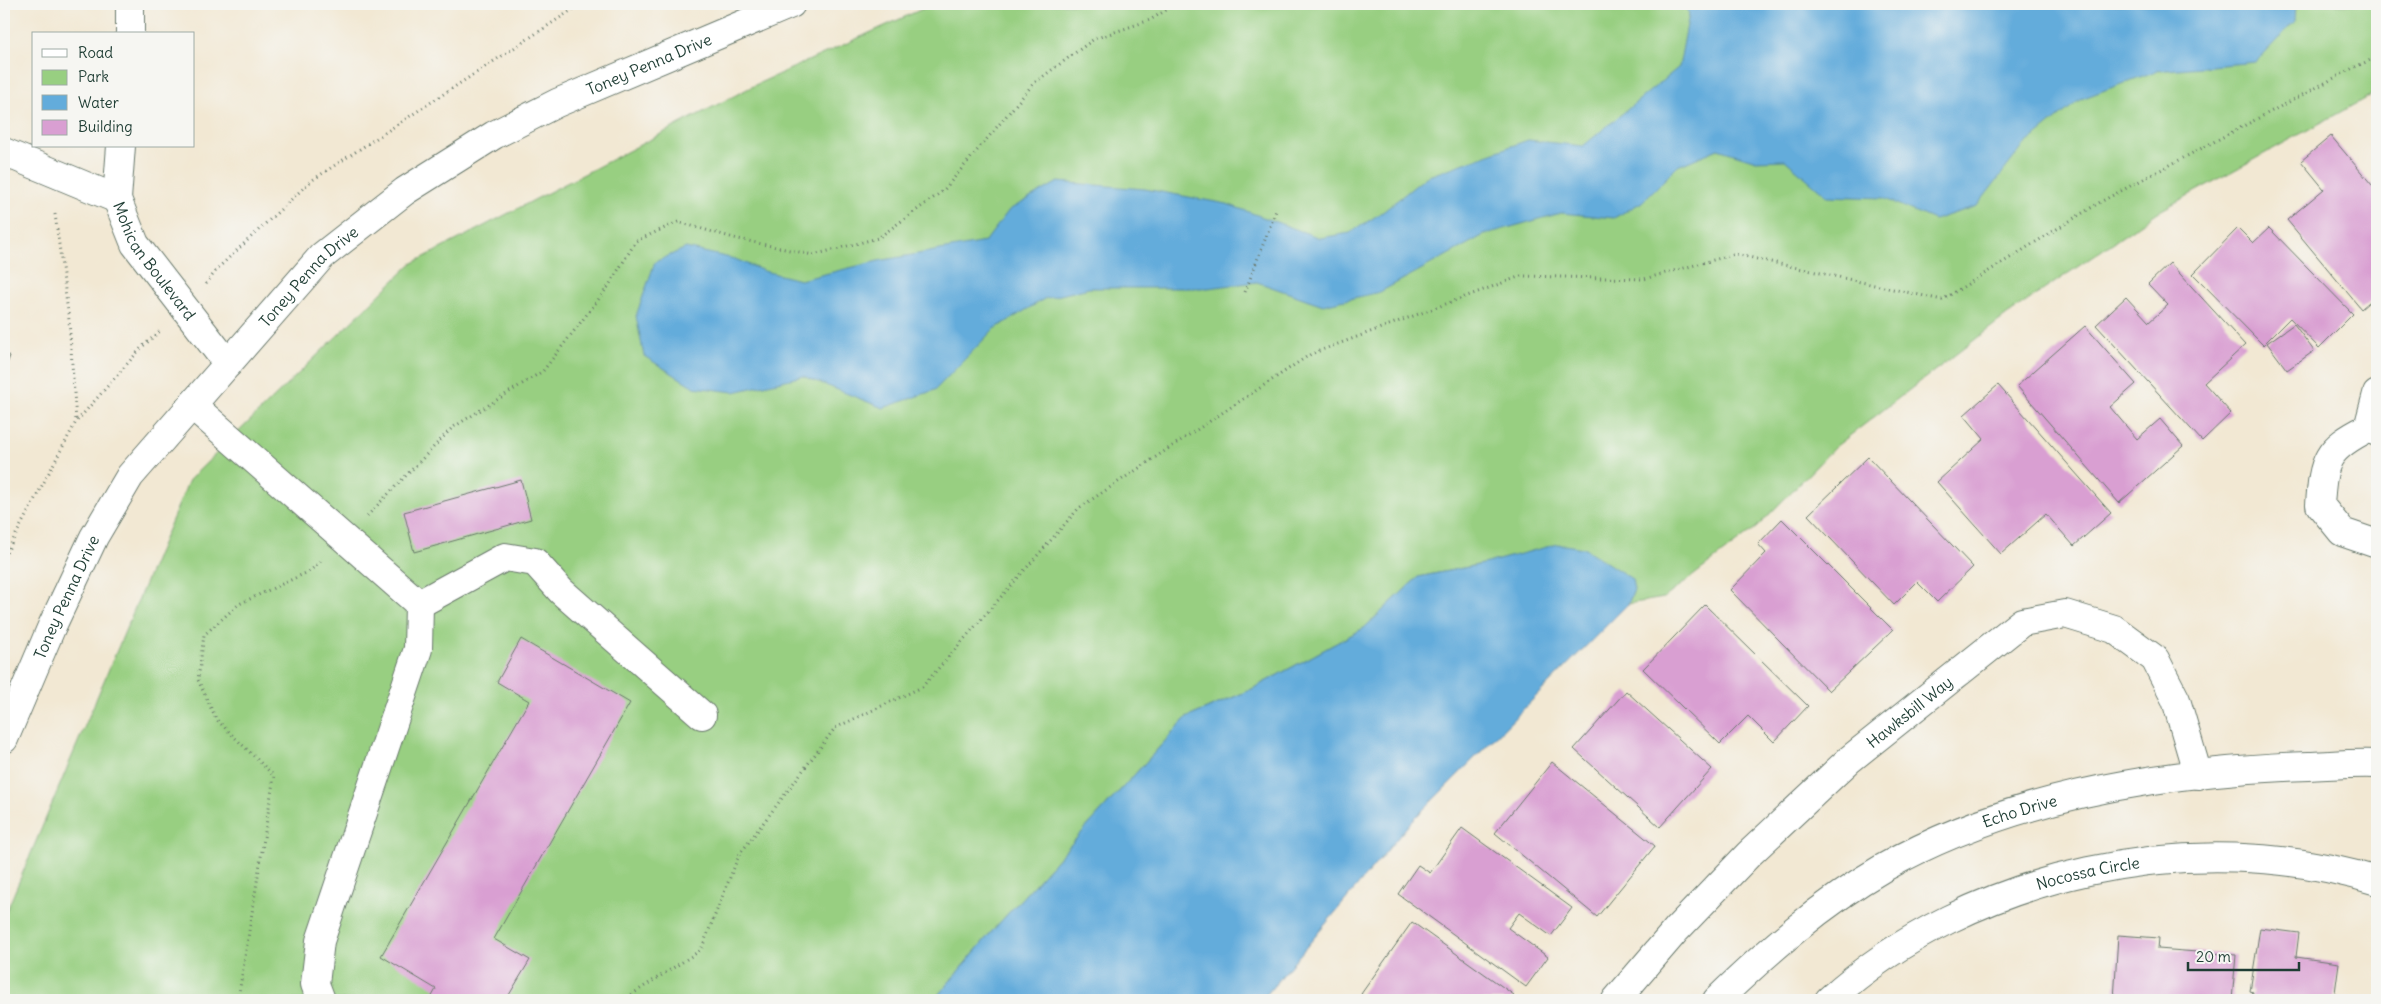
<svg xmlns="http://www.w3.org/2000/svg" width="2381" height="1004" font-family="Delius,sans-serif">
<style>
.green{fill:#98cf81;stroke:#5c865a}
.water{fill:#63acdb;stroke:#417488}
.building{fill:#d99fd2}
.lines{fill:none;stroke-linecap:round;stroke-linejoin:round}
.minor-casing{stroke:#69796c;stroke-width:30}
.path{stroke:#69796c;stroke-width:3;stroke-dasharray:1 4;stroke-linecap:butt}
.minor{stroke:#fff;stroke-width:28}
.labels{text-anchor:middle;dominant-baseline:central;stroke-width:4.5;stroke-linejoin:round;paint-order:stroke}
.street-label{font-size:16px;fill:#1f3d34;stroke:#f6f6f2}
</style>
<rect width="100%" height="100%" fill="#f6f6f2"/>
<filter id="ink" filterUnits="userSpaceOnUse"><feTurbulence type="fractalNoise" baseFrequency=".02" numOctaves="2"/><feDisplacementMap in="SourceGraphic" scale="10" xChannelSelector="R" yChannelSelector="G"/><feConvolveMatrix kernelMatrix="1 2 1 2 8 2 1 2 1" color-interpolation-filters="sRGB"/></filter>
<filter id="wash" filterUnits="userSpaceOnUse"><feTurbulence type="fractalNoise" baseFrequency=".0096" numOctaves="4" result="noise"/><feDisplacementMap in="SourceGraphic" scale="20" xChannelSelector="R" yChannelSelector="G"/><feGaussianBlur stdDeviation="1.12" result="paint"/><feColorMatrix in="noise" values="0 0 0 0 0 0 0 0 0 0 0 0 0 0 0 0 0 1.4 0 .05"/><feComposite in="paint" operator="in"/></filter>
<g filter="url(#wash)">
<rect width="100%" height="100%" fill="#f2e8d3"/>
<path class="green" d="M933,4H2377V92L2158,212L2007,315L1835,447L1757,527L1664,598L1628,604L1634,590L1483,564L1418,577L1364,628L1252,689L1186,718L993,930L934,1000H4V917L189,480L411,264L755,85Z"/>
<g class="water">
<path d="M1685,4H2296L2295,21L2256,62L2156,71L2081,99L2023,146L1977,206L1934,220L1883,198L1827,196L1785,160L1756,161L1718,149L1678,166L1642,202L1614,218L1561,213L1486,234L1380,292L1323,305L1257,282L1208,288H1089L1044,299L993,330L935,390L883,408L803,376L734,392L694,387L644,356L636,316L655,262L686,248L735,259L764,271L800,280L878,261L985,242L1009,210L1058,182L1145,189L1227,204L1320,238L1350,233L1384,211L1426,177L1528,140L1583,146L1679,67L1689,14Z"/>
<path d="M1558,544L1584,548L1632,579L1634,590L1628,604L1410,823L1262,1000H934L993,930L1186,718L1252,689L1364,628L1418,577L1483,564Z"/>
</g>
<g id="blocks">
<g class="building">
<path d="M2331,136L2377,191V295L2361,309L2287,220L2324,189L2301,161Z"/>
<path d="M2238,228L2253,243L2269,228L2353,314L2319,348L2290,318L2263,345L2193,274Z"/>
<path d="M2170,263L2245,345L2204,383L2231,413L2202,441L2096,325L2126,297L2149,322L2168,305L2148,284Z"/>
<path d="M2294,324L2314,351L2287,370L2267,343Z"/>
<path d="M2085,326L2136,384L2110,407L2137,439L2160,419L2183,446L2119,503L2017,386Z"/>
<path d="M4,353L10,356L4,372Z"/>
<path d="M1998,385L2111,513L2074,546L2046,514L2001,554L1937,482L1984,439L1964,415Z"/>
<path d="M1868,457L1973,567L1937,602L1917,582L1894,605L1808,515Z"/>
<path d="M521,480L531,519L414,552L404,512Z"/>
<path d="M1782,519L1893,630L1829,691L1730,590L1766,553L1758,544Z"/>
<path d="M1705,605L1808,706L1774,742L1748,716L1720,744L1643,669Z"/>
<path d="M521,639L630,703L494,939L530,960L506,1000H430L436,989L381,956L529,701L497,682Z"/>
<path d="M1626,691L1712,769L1660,827L1574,749Z"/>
<path d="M1552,762L1655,846L1597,917L1495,833Z"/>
<path d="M1462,828L1572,908L1551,936L1519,913L1508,928L1548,957L1526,987L1398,894L1418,865L1430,873Z"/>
<path d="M1412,922L1514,995L1510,1000H1369L1361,994Z"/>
<path d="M2260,928L2299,933L2296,957L2339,963L2334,1000H2251L2253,992L2250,991Z"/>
<path d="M2118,935L2159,938L2158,949L2236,955L2232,1000H2114Z"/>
</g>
</g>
</g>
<g filter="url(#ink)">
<use href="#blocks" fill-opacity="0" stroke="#69796c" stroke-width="1"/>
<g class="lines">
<g class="minor-casing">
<g id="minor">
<path d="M130,4V34"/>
<path id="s1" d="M121,146L117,199L135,244L228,364"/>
<path d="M4,152L117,199"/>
<path d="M192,405L419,604L418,649L320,941L315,984L321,1000"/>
<path d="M2368,428L2377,394"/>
<path d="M2377,432L2368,428C2326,449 2323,460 2320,505L2342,532L2377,544"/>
<path d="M419,604L505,557L535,562L561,591L702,715"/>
<path id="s2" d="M4,739L52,626L94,537L130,476L322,256L405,191L494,135L557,103L791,4"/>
<path id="s3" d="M1616,1000L1677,929L1749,854L1849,760L2022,622L2065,614L2114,629L2155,659L2176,700L2198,775"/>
<path id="s4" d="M1717,1000C1768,951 1821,904 1883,868C2010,796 2164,771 2309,766C2332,765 2355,763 2377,764"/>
<path id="s5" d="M1829,1000C1970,872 2196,824 2377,881"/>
</g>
</g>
<g class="path">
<path d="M55,214L69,320L76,421"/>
<path d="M206,284L218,268L311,181L581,4"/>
<path d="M1245,292L1277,208"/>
<path d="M367,516L452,428L543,371L608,287L636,241L678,222L734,238L813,255L878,238L943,191L1034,83L1094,39L1150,20L1176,4"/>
<path d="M4,557L76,422L142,347L160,331"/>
<path d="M238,1000L274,776L216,719L198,680L204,635L239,604L310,571L321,561"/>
<path d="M623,1000L701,950L739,855L835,728L922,687L1079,508L1311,354L1521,276L1644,279L1735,254L1942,300L2102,201L2355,67L2377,57"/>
</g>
<use href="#minor" class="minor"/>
</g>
</g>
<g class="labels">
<g class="street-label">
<text stroke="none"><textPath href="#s2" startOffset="965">Toney Penna Drive</textPath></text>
<text stroke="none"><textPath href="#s1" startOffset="126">Mohican Boulevard</textPath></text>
<text stroke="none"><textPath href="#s2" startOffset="560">Toney Penna Drive</textPath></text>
<text stroke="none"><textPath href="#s2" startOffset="155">Toney Penna Drive</textPath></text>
<text stroke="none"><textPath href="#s3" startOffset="412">Hawksbill Way</textPath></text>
<text stroke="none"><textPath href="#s4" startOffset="361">Echo Drive</textPath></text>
<text stroke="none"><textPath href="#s5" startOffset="292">Nocossa Circle</textPath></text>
</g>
</g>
<rect width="2381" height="1004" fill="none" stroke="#f6f6f2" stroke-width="20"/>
<rect x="32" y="32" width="162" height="115" fill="#f6f6f2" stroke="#a0aca6"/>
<rect x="42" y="49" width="25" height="8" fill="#ffffff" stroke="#a0aca6"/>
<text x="78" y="58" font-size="15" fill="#1f3d34">Road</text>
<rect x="42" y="70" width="25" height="15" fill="#98cf81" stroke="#a0aca6"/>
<text x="78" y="82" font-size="15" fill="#1f3d34">Park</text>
<rect x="42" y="95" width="25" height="15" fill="#63acdb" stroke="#a0aca6"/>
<text x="78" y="108" font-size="15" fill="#1f3d34">Water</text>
<rect x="42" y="120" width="25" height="15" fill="#d99fd2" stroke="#a0aca6"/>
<text x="78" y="132" font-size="15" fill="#1f3d34">Building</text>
<path d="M2188 962v8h111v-8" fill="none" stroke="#1f3d34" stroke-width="2.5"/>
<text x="2196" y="962" font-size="15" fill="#1f3d34" stroke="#f6f6f2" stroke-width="4" paint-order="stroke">20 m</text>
</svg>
